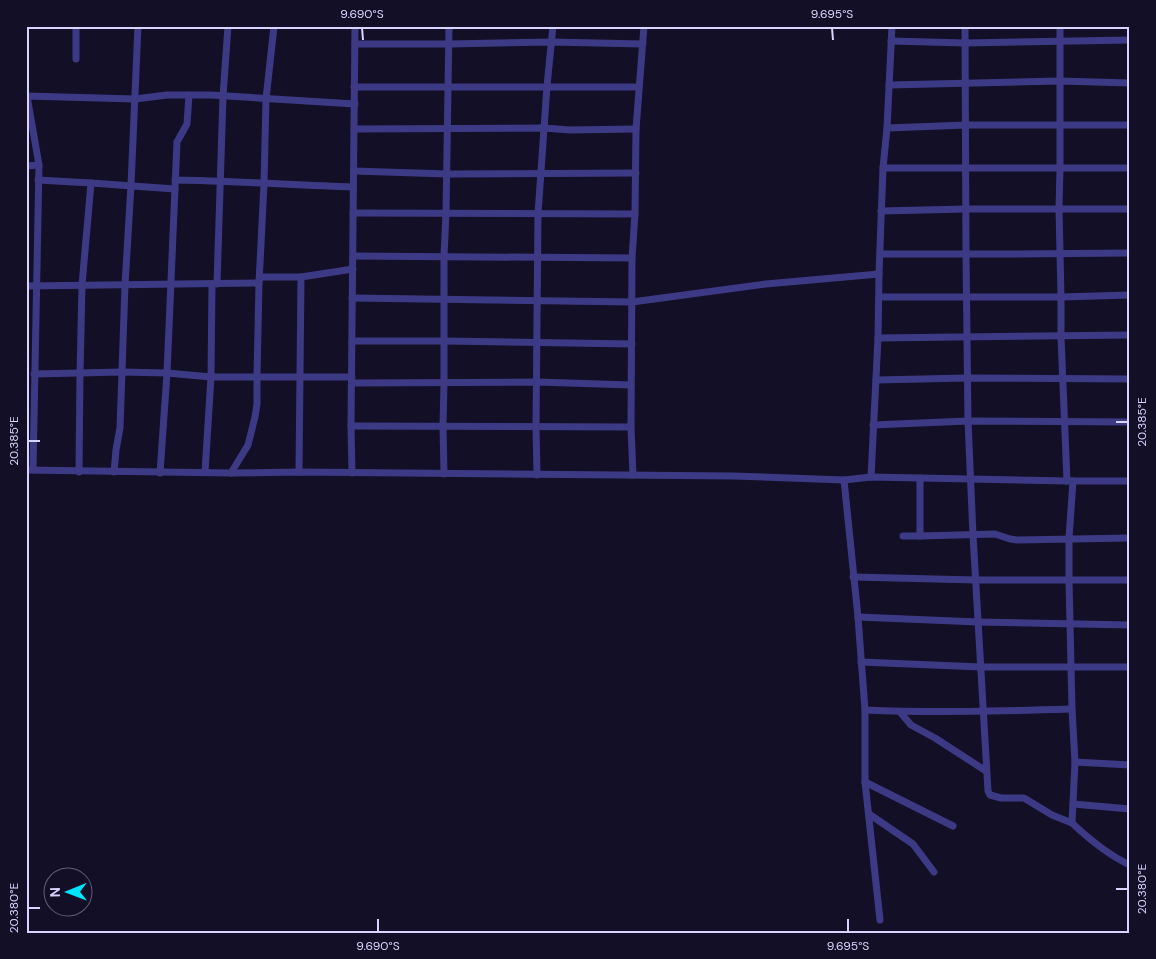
<svg xmlns="http://www.w3.org/2000/svg" width="1156" height="959" font-family="'DM Sans',sans-serif">
<style>
.lines{fill:none;stroke-linecap:round;stroke-linejoin:round}
.minor{stroke:#3d3a85;stroke-width:7}
.ticks{fill:none;stroke:#d9d4ff;stroke-width:2}
.neatline{fill:none;stroke:#d9d4ff;stroke-width:2}
.ticks-label{font-size:12px;text-anchor:middle;fill:#d9d4ff}
</style>
<rect width="100%" height="100%" fill="#130f26"/>
<g class="lines">
<g class="minor">
<path d="M965,26L966,254L968,421L973,535L988,791L990,795L1001,798H1024L1052,815L1072,823"/>
<path d="M1060,26V169L1059,208L1061,297V337L1067,481"/>
<path d="M891,41L965,43L1130,40"/>
<path d="M355,44H449L552,42L643,44"/>
<path d="M76,59V26"/>
<path d="M889,85L1060,81L1130,83"/>
<path d="M354,87H639"/>
<path d="M26,96L135,99L167,95H211L355,104"/>
<path d="M27,96L39,165L33,470"/>
<path d="M887,128L966,125H1130"/>
<path d="M354,129L544,128L570,130L636,129"/>
<path d="M26,166L39,165"/>
<path d="M883,168H1130"/>
<path d="M354,171L447,174L636,173"/>
<path d="M38,180L91,183"/>
<path d="M175,180C234,181 294,185 353,187"/>
<path d="M881,211L966,209H1130"/>
<path d="M353,213L635,214"/>
<path d="M881,254H1006L1130,253"/>
<path d="M353,256L632,258"/>
<path d="M260,277H301L353,269"/>
<path d="M217,284L223,96L228,26"/>
<path d="M26,286L259,283"/>
<path d="M879,297H1061L1130,295"/>
<path d="M352,298L632,302L766,284L879,274"/>
<path d="M878,338L1130,335"/>
<path d="M352,341H444L632,344"/>
<path d="M34,374L122,372L167,373L211,377H352"/>
<path d="M876,380L967,378L1130,379"/>
<path d="M352,383L537,382L631,385"/>
<path d="M873,425L968,421L1130,422"/>
<path d="M351,426L631,427"/>
<path d="M26,470L231,473L299,472L733,476L844,480L871,477L1067,481H1130"/>
<path d="M79,472L80,374L82,285L91,183L175,189"/>
<path d="M114,472L116,450L120,428L125,285L131,185L138,26"/>
<path d="M205,472L211,377L212,284"/>
<path d="M299,472L301,277"/>
<path d="M160,473L167,373L177,142L187,124L189,95"/>
<path d="M231,473L248,445L255,417L257,404V376L259,283L264,184L266,99L274,26"/>
<path d="M352,473L351,426L355,26"/>
<path d="M444,474L443,426L444,383V256L446,213L449,26"/>
<path d="M537,475L536,427L538,214L547,86L553,26"/>
<path d="M633,475L631,427L632,258L635,214L636,129L644,26"/>
<path d="M871,477L878,338L879,274L883,168L887,128L892,26"/>
<path d="M920,478V536L995,534L1010,539L1017,540L1130,538"/>
<path d="M844,480L858,617L865,710V782L880,920"/>
<path d="M1073,481L1069,538V580L1072,709L1075,762L1072,823C1089,839 1108,855 1130,865"/>
<path d="M903,536H920"/>
<path d="M853,577L976,580H1130"/>
<path d="M858,617L978,622L1130,625"/>
<path d="M861,662L981,667H1130"/>
<path d="M865,710C934,713 1003,711 1072,709"/>
<path d="M900,712L911,725L935,738L986,771"/>
<path d="M1075,762L1130,765"/>
<path d="M865,782L953,826"/>
<path d="M1073,804L1130,809"/>
<path d="M869,814L913,844L934,872"/>
</g>
</g>
<path class="ticks" d="M362,28L363,40M832,28L833,40M1116,422H1128M28,441H40M1116,889H1128M28,908H40M378,919V932M848,919V932"/>
<rect width="1156" height="959" fill="none" stroke="#130f26" stroke-width="55"/>
<g transform="translate(68 892) rotate(269)"><circle r="24" fill="#130f26" stroke="#625e7d"/>
<path d="M0-4L9 19L0 12L-9 19Z" fill="#00e5ff"/>
<text y="-8" font-size="14" font-weight="bold" text-anchor="middle" fill="#d9d4ff">N</text>
</g>
<rect x="28" y="28" width="1100" height="904" class="neatline"/>
<g class="ticks-label">
<text x="362" y="18">9.690°S</text>
<text x="832" y="18">9.695°S</text>
<text transform="translate(1142 422) rotate(-90)" y="4">20.385°E</text>
<text transform="translate(14 441) rotate(-90)" y="4">20.385°E</text>
<text transform="translate(1142 889) rotate(-90)" y="4">20.380°E</text>
<text transform="translate(14 908) rotate(-90)" y="4">20.380°E</text>
<text x="378" y="950">9.690°S</text>
<text x="848" y="950">9.695°S</text>
</g>
</svg>
